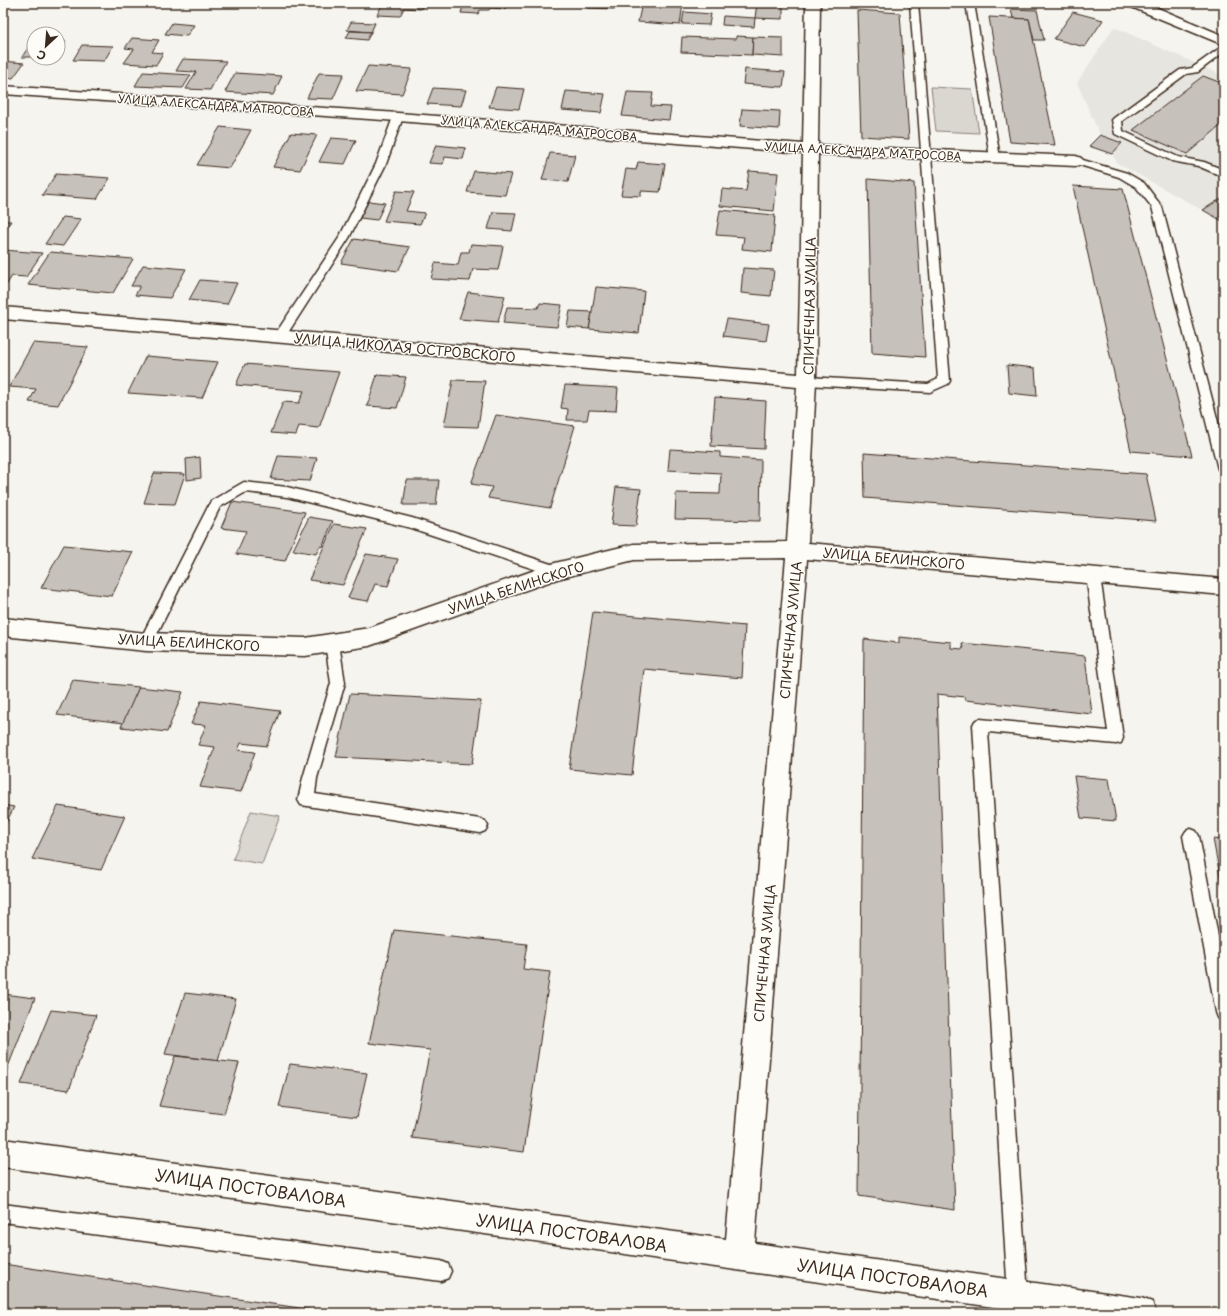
<svg xmlns="http://www.w3.org/2000/svg" width="1227" height="1316" font-family="'Playpen Sans',sans-serif">
<style>
.built{fill:#e7e5df}
.green{fill:#dad6d0;stroke:#8a8077}
.building{fill:#c7c1bb;stroke:#3b2a1e}
.lines{fill:none;stroke-linecap:round;stroke-linejoin:round}
.service-casing{stroke:#3b2a1e;stroke-width:3}
.minor-casing{stroke:#3b2a1e;stroke-width:3}
.secondary-casing{stroke:#3b2a1e;stroke-width:3}
.service{fill:#fdfcf7;fill-rule:evenodd}
.minor{fill:#fdfcf7;fill-rule:evenodd}
.secondary{fill:#fdfcf7;fill-rule:evenodd}
.labels{text-anchor:middle;dominant-baseline:central;stroke-width:3;stroke-linejoin:round;paint-order:stroke}
.far-street-label{font-size:11px;fill:#3b2a1e;stroke:#fdfcf7}
.street-label{font-size:13px;fill:#3b2a1e;stroke:#fdfcf7}
.near-street-label{font-size:16px;fill:#3b2a1e;stroke:#fdfcf7}
</style>
<rect width="100%" height="100%" fill="#f5f4ee"/>
<filter id="ink" filterUnits="userSpaceOnUse"><feTurbulence type="fractalNoise" baseFrequency=".025" numOctaves="2"/><feDisplacementMap in="SourceGraphic" scale="8" xChannelSelector="R" yChannelSelector="G"/><feConvolveMatrix kernelMatrix="1 2 1 2 8 2 1 2 1" color-interpolation-filters="sRGB"/></filter>
<g filter="url(#ink)">
<path class="built" d="M1114,27L1224,76V222L1117,163L1112,154L1121,143L1100,135L1077,83Z"/>
<g class="green">
<path d="M931,87L972,89L979,133L936,131Z"/>
<path d="M251,811L280,816L262,864L233,859Z"/>
</g>
<g class="building">
<path d="M383,3H424L421,9L404,8L400,16L377,15Z"/>
<path d="M464,3H507L505,9L490,8L489,10H480L478,14L461,13Z"/>
<path d="M524,3H565V5Z"/>
<path d="M588,3H618L616,9L587,8Z"/>
<path d="M642,3H683L680,25L638,22Z"/>
<path d="M757,3H783V19L755,18Z"/>
<path d="M1011,9L1037,10L1044,40H1034L1029,19L1013,18Z"/>
<path d="M857,10L900,13L909,139L861,136Z"/>
<path d="M684,12L711,14L709,25L682,24Z"/>
<path d="M1073,12L1103,20L1085,47L1054,39Z"/>
<path d="M723,16L755,18L754,27L722,25Z"/>
<path d="M989,17L1029,19L1055,145L1010,142Z"/>
<path d="M351,22L375,23L371,32L347,30Z"/>
<path d="M172,23L194,25L187,36L165,34Z"/>
<path d="M350,31L371,32L367,40L346,38Z"/>
<path d="M736,36L753,37L752,55L681,52L682,37L736,39Z"/>
<path d="M753,37L783,38V57L752,55Z"/>
<path d="M132,38L159,40L152,52L163,53L156,65L124,63L134,49L125,48Z"/>
<path d="M33,40L34,57H22Z"/>
<path d="M58,41H66L58,54Z"/>
<path d="M82,45L113,46L104,61L73,60Z"/>
<path d="M183,59L226,61L210,90L186,89L196,72L176,71Z"/>
<path d="M3,61L24,63L13,78L3,77Z"/>
<path d="M368,66L412,69L402,94L356,91Z"/>
<path d="M745,69L785,72L783,87L743,84Z"/>
<path d="M143,72L191,75L183,88L135,86Z"/>
<path d="M235,73L282,76L273,95L225,92Z"/>
<path d="M319,73L344,74L333,99L307,98Z"/>
<path d="M1203,76L1224,84V123L1187,154L1133,130Z"/>
<path d="M496,87L524,89L519,109L489,107Z"/>
<path d="M433,88L466,90L461,106L427,104Z"/>
<path d="M566,91L605,94L601,113L562,110Z"/>
<path d="M627,92L653,93L651,106L671,107L669,120L622,116Z"/>
<path d="M742,109L780,111L779,129L740,126Z"/>
<path d="M220,127L251,130L230,168L197,165Z"/>
<path d="M291,133L317,135L300,170L273,167Z"/>
<path d="M1100,135L1122,143L1112,154L1089,146Z"/>
<path d="M331,138L356,140L345,164L319,162Z"/>
<path d="M436,145L466,148L463,159L445,157L443,164L429,163Z"/>
<path d="M550,153L575,155L568,182L542,180Z"/>
<path d="M638,162L665,164L660,192L641,191V196L621,195L626,169L636,170Z"/>
<path d="M474,171L511,174L505,195L467,192Z"/>
<path d="M749,171L778,173L774,211L720,206L722,189L746,191Z"/>
<path d="M56,174L110,178L97,199L42,195Z"/>
<path d="M868,179L914,183L925,357L872,353Z"/>
<path d="M1073,186L1123,189L1192,456L1131,451Z"/>
<path d="M396,191L414,192L406,211L425,213L420,224L384,221Z"/>
<path d="M1222,198L1224,199V222L1203,210Z"/>
<path d="M368,201L385,203L377,220L360,218Z"/>
<path d="M720,210L775,215L772,252L742,249L744,237L716,235Z"/>
<path d="M493,212L516,213L512,231L488,229Z"/>
<path d="M63,217L81,219L63,246L45,244Z"/>
<path d="M3,221H11L3,233Z"/>
<path d="M354,239L410,247L398,271L341,263Z"/>
<path d="M471,244L503,246L498,270L473,269L470,281L431,279L435,263L458,265L461,252H469Z"/>
<path d="M3,250L42,253L26,277L12,276L7,284H3Z"/>
<path d="M50,252L133,259L113,293L28,285Z"/>
<path d="M143,265L186,269L170,298L135,295L140,286H131Z"/>
<path d="M743,268L774,270L771,296L741,293Z"/>
<path d="M200,280L237,283L227,304L189,300Z"/>
<path d="M596,287L644,291L639,333L589,329Z"/>
<path d="M468,292L505,296L498,322L459,319Z"/>
<path d="M540,303L562,305L557,327L503,323L507,307L538,308Z"/>
<path d="M570,311L592,312L589,329L567,327Z"/>
<path d="M727,319L769,324L766,341L723,336Z"/>
<path d="M33,343L88,347L58,405L29,402L36,389L9,387Z"/>
<path d="M146,356L218,362L202,398L128,393Z"/>
<path d="M245,364L339,372L319,428L299,426L296,435L271,433L283,402L299,403L304,391L236,385Z"/>
<path d="M1007,365L1035,368L1037,396L1009,393Z"/>
<path d="M377,375L406,377L397,408L367,406Z"/>
<path d="M453,380L485,381L478,427L444,426Z"/>
<path d="M565,385L618,388L616,411L589,410L587,420H567L568,409L561,408Z"/>
<path d="M715,397L766,401L764,449L711,446Z"/>
<path d="M496,415L575,426L550,508L488,498L492,487L471,484Z"/>
<path d="M670,449L720,452V457L761,460L760,521L675,519L676,493L720,494L721,473L668,470Z"/>
<path d="M864,453L1146,474L1156,521L865,498Z"/>
<path d="M278,456L317,458L310,481L271,479Z"/>
<path d="M200,457L201,478L187,480L186,459Z"/>
<path d="M154,473L185,474L175,504L144,503Z"/>
<path d="M407,480H439L436,505H403Z"/>
<path d="M616,487L641,489L636,526L611,525Z"/>
<path d="M232,502L305,512L285,561L236,554L246,531L221,528Z"/>
<path d="M309,517L333,521L322,547L320,546L316,554L293,550Z"/>
<path d="M334,524L367,529L343,585L309,580Z"/>
<path d="M64,545L133,552L112,596L41,588Z"/>
<path d="M366,554L398,559L388,586L375,584L368,601L348,598Z"/>
<path d="M593,612L745,626L742,678L644,669L632,775L569,769Z"/>
<path d="M899,637L951,642V648L963,649L962,643L1085,656L1092,714L965,700V697L937,694L955,1210L859,1196L864,639L899,643Z"/>
<path d="M73,680L139,687L124,723L57,715Z"/>
<path d="M139,687L183,692L167,732L121,727Z"/>
<path d="M350,694L481,701L472,764L336,757Z"/>
<path d="M201,701L280,711L267,746L241,743L238,750L255,752L241,792L200,787L215,747L198,745L206,725L191,724Z"/>
<path d="M1074,776L1109,779L1116,821L1081,818Z"/>
<path d="M3,805L14,807L3,829Z"/>
<path d="M58,806L125,816L101,870L32,859Z"/>
<path d="M1213,839L1224,840V897Z"/>
<path d="M394,930L527,944L523,969L550,972L524,1152L412,1138L430,1050L369,1043Z"/>
<path d="M185,993L236,999L218,1061L165,1054Z"/>
<path d="M3,994L35,998L4,1077H3Z"/>
<path d="M51,1010L96,1015L69,1090L21,1084Z"/>
<path d="M175,1056L239,1063L224,1114L159,1106Z"/>
<path d="M290,1064L367,1073L357,1117L279,1107Z"/>
<path d="M3,1264L333,1313H3Z"/>
</g>
<g class="lines">
<g class="service-casing">
<g id="service">
<path d="M910,3H918L950,381L948,384L930,392L807,385L803,384L801,381L803,378L807,377L928,384L938,379Z"/>
<path d="M966,3H974L1000,158L995,161L990,158Z"/>
<path d="M1224,45V52L1198,72L1186,74L1122,121L1123,131L1178,157L1204,162L1224,170V177L1198,166L1172,161L1115,134L1112,120L1114,118L1180,70L1192,68Z"/>
<path d="M398,114L403,117L386,164L349,238L284,339H276L274,336L276,333L339,238L376,164L393,117Z"/>
<path d="M1076,158L1127,173L1144,183L1162,207L1224,445V474L1220,472L1218,469L1152,207L1136,187L1119,177L1073,163L1071,161L1073,159Z"/>
<path d="M244,482L287,487L412,518L560,567L562,571L560,575L555,576L411,528L287,497L246,492L220,507L151,646L146,648L141,646L139,642L211,501Z"/>
<path d="M1093,571L1098,572L1100,576L1123,738L1121,743L1116,744L988,732L1028,1295L1025,1302L1018,1305L1011,1302L1008,1295L973,725L975,721L980,719L1108,731L1086,576L1088,572Z"/>
<path d="M332,637L337,639L339,643L345,683L317,778L315,794L480,819L485,821L488,826L485,831L480,833L301,805L298,800L303,778L331,683L325,643L327,639Z"/>
<path d="M1191,829L1196,831L1199,836L1224,968V1020L1218,1018L1216,1012L1183,836L1186,831Z"/>
<path d="M3,1204L441,1261L448,1264L451,1271L448,1278L441,1281L3,1222Z"/>
</g>
</g>
<g class="minor-casing">
<path id="minor" d="M806,3H820L818,145L1076,156L1081,158L1084,161L1081,164L1076,166L818,154L816,381L808,543L1224,579V595L807,559L755,1243L1141,1298L1152,1302L1156,1313H1035L499,1236L3,1167V1139L726,1239L786,558L634,560L557,579L369,646L305,656L146,651L3,636V618L146,633L305,638L369,628L555,563L634,544L787,542L797,387L3,319V307L798,374L803,153L398,121L3,94V86L398,113L803,144Z"/>
</g>
<g class="secondary-casing">
<path id="secondary" d="M1127,3H1146L1224,36V45L1129,6Z"/>
</g>
<use href="#service" class="service"/>
<use href="#minor" class="minor"/>
<use href="#secondary" class="secondary"/>
</g>
</g>
<g class="labels">
<g class="far-street-label">
<text transform="translate(216 105) rotate(4)">УЛИЦА АЛЕКСАНДРА МАТРОСОВА</text>
<text transform="translate(539 128) rotate(5)">УЛИЦА АЛЕКСАНДРА МАТРОСОВА</text>
<text transform="translate(863 151) rotate(3)">УЛИЦА АЛЕКСАНДРА МАТРОСОВА</text>
</g>
<g class="street-label">
<text transform="translate(809 306) rotate(-89)">СПИЧЕЧНАЯ УЛИЦА</text>
<text transform="translate(405 347) rotate(5)">УЛИЦА НИКОЛАЯ ОСТРОВСКОГО</text>
<text transform="translate(894 558) rotate(5)">УЛИЦА БЕЛИНСКОГО</text>
<text transform="translate(516 587) rotate(-18)">УЛИЦА БЕЛИНСКОГО</text>
<text transform="translate(790 630) rotate(-85)">СПИЧЕЧНАЯ УЛИЦА</text>
<text transform="translate(189 642) rotate(3)">УЛИЦА БЕЛИНСКОГО</text>
<text transform="translate(764 953) rotate(-85)">СПИЧЕЧНАЯ УЛИЦА</text>
</g>
<g class="near-street-label">
<text transform="translate(251 1187) rotate(8)">УЛИЦА ПОСТОВАЛОВА</text>
<text transform="translate(572 1232) rotate(8)">УЛИЦА ПОСТОВАЛОВА</text>
<text transform="translate(893 1277) rotate(8)">УЛИЦА ПОСТОВАЛОВА</text>
</g>
</g>
<rect width="1227" height="1316" fill="none" stroke="#fdfcf7" stroke-width="16"/>
<rect x="8" y="8" width="1211" height="1300" fill="none" stroke="#3b2a1e" stroke-width="1.5" filter="url(#ink)"/>
<g transform="translate(46 46) rotate(206)"><circle r="19" fill="#fdfcf7" stroke="#afa8a0"/>
<path d="M0-3L7 15L0 10L-7 15Z" fill="#3b2a1e"/>
<text y="-6" font-size="11" font-weight="bold" text-anchor="middle" fill="#3b2a1e">С</text>
</g>
</svg>
